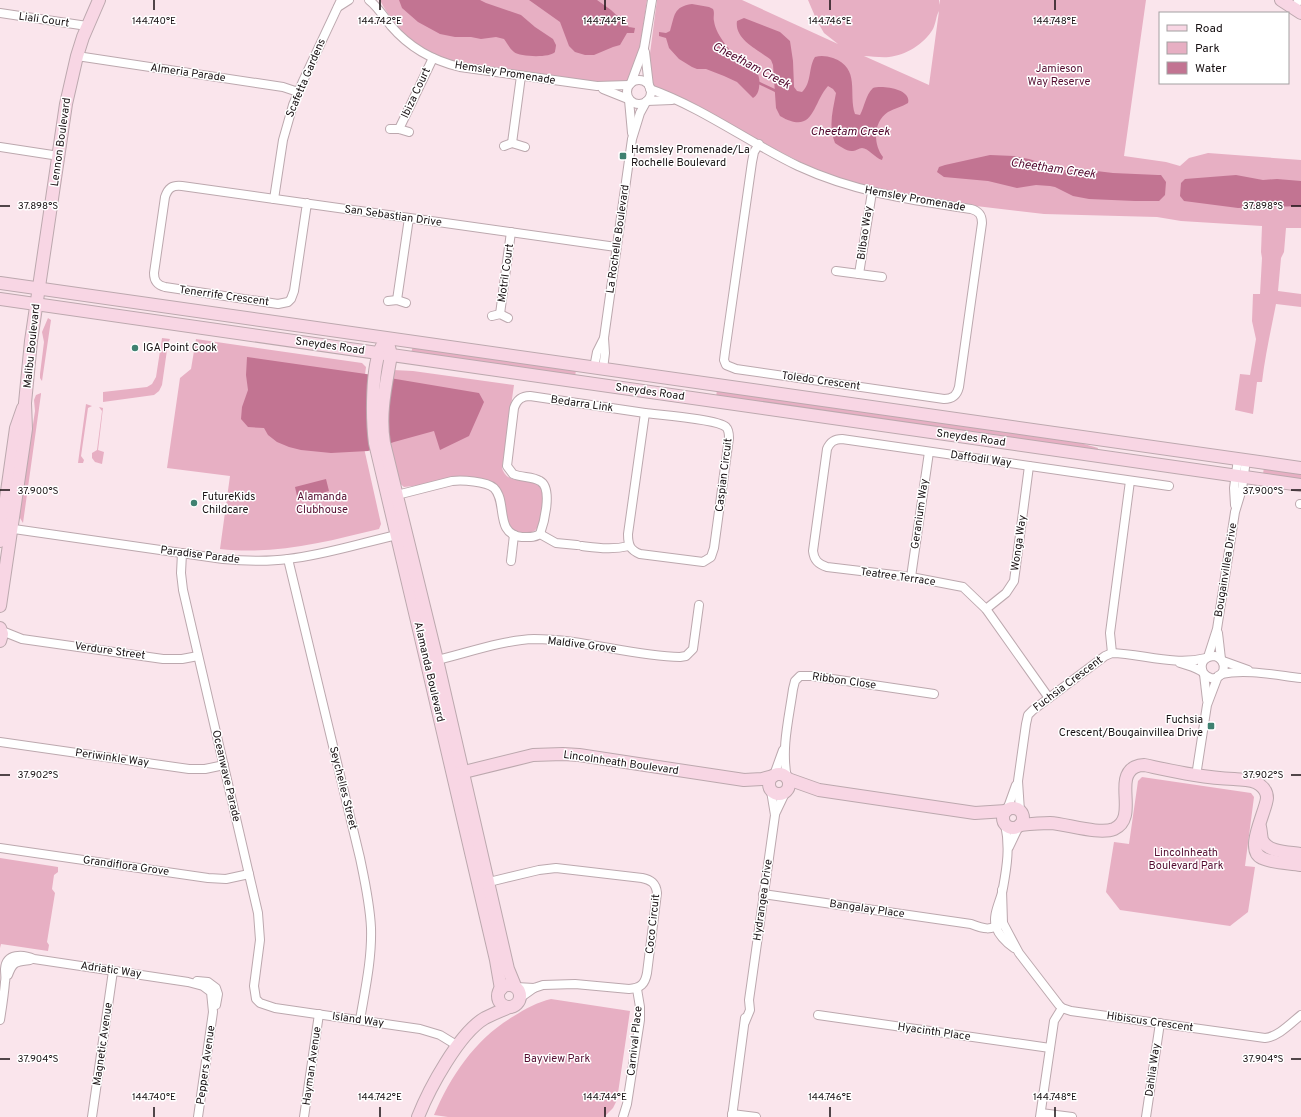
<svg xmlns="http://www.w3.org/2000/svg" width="1301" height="1117" font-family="Overpass,sans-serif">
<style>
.green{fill:#e7afc3;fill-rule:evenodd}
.water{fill:#c27492}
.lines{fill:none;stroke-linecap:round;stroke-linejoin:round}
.stream{stroke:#c27492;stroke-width:2.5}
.street-casing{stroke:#bca8ae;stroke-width:10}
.secondary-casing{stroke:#bca8ae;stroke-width:14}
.street{stroke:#fff;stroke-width:8}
.secondary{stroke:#f8d6e4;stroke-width:12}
.ticks{fill:none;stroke:#181113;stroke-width:1.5}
.poi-dot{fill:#3f8171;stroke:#fff;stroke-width:1.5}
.labels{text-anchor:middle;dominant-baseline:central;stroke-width:3;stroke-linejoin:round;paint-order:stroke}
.street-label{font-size:11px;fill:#181113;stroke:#fff}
.park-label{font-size:11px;fill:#540c30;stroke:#fff}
.poi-label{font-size:11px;fill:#181113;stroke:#fff;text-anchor:start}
.water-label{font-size:12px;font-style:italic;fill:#50072d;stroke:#fff}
.ticks-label{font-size:10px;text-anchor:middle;fill:#181113;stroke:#fff;stroke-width:3;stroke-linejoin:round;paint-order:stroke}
</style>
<rect width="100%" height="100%" fill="#fae5ec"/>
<g class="green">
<path d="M380,0H647L639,54L628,81L616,85L460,63C423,54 397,34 380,0Z"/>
<path d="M657,0H742L838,44L824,33L817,21L808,0H939V5L940,0H1146L1124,156L1166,162L1180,166L1189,158L1208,153L1301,160V228H1286L1284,252L1281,258L1278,291L1301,294V307L1276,304C1271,330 1265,356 1262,382H1257L1253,414L1235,410L1240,374L1250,375L1256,339L1252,321L1253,294H1260L1262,258L1261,252L1262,226L1181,221L1157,217L1044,214L976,206L898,195L846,181L808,166L773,148L698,106L654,87L652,84L649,61ZM939,11L929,85L864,56C872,56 881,58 889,57C906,55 924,44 933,29C936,23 936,16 939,11Z"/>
<path d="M48,318L51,320L42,381L40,378V374L44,342L42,332Z"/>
<path d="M162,338L170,339L168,343L162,385L159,391L154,395L103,402V392L147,387L152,384L156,377Z"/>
<path d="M196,339L362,363L366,367L361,406L364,448L381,524L379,529C325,542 277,555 220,549L230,476L167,468L180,378L191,369Z"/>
<path d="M413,346L576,370L575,377L411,353Z"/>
<path d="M393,370L413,371L514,385L502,468C508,488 532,474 541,488C545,494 543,502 542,509C540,521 540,534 525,533C519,532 515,531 510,528L494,484L421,485L404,487L398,482L390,449Z"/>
<path d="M717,390L1077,442L1098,448L1097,451L716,397Z"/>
<path d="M41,393V394L23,523L20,518V511L35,411L34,400L36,395Z"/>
<path d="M86,404L92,406L88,408L81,456L84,460L83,463H78Z"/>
<path d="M99,407L103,408L98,450L104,452L102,464L95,462L92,458V453L97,450L102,411Z"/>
<path d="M1264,467L1301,472V480L1263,474Z"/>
<path d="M1142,777L1251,793L1254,797L1245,866L1255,867L1248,912L1230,926L1120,910L1106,892L1114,842L1129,844L1138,781Z"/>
<path d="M0,858L58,867V872L54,875L52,889L55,893L47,942L49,945L48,951L1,944L0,948Z"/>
<path d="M551,999L630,1011L617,1100L613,1108L604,1117H448L434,1115C451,1075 476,1038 514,1016C525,1009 538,1002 551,999Z"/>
</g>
<g class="water">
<path d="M399,0H480L486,3L521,15L535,27L553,39L556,45C556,47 555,51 555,52C550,58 520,57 514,52C510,49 507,43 504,39L496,37L481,39L471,37H455L440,34L418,22L402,8Z"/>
<path d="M529,0H597L611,10L629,27L635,28L634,33H627L620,45L613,47L594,55H585L575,52L569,46L560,22Z"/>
<path d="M692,4L709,7L713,9C715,13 713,17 714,21C715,29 720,37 725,44C735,60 764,62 759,88C758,93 757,95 753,98L737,82L724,76L706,69H697L692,67L679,59L669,48L666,38L659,36V32L666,33L670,31C675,15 673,7 692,4Z"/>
<path d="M744,18L780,32L790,41L793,61L794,87L797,91L802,92C812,83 808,68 815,57C821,55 827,56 833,58C861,68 848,94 855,114L860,115C865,106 865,96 873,88C882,85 912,89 908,103C902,107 895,108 888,112C873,122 873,144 883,157L882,160C875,158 868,148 862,148C859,148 856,151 853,151C847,152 840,146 835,143C828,126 833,110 836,93L833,89L828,86C812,104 814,136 780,116L776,108L773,65L771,60C759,50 734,40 737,21Z"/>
<path d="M990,155L1014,156L1029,159L1064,170H1088L1113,173L1158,175H1161L1166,182L1165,195L1159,201H1135L1089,199L1073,196L1055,187L1050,186L1036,185L1017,188L988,181L944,177L937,172L939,167L945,165Z"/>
<path d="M1236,175L1263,180L1277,179L1301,181V206L1238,208L1184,201L1180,196L1181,183L1185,179Z"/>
<path d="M247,357L366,374L479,393L484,402L469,436L440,450L434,431L394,442L368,451L331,453L301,450L289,447L277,442L268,435L264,428L248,427L241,419L242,407L248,390L246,375Z"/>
<path d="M326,479L329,491L311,496L310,493L297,496L295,487Z"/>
</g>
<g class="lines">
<path class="stream" d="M757,82L776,91"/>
<g class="street-casing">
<g id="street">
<path d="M369,0C378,7 384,17 391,26C409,47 434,61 460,67L597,86L629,85"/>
<path d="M338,7L349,0"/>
<path d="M1293,9L1299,0"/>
<path d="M0,13L87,26"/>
<path d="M645,52L649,86"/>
<path d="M77,56L283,87L298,92"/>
<circle cx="639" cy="92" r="12"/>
<path d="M631,83L644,48L652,0"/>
<path d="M603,89L628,99"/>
<path d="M650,89C703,108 748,142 798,166C854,192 911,200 971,209C979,211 982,215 982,223L959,387C957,395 953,399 944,399L736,369L726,365L724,360L725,352L752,162L754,152L759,144"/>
<path d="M629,100L632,133"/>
<path d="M647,101L672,100"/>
<path d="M390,129H399L409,132"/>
<path d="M399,129L433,58"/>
<path d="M512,143L521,76"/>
<path d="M504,146L512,143L525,147"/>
<path d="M0,147L59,156"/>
<path d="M274,199L283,140L293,105L303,81L341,0"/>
<path d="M307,203L294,291L291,299L288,302L278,304L165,287C157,285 154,281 154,273L165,197C168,188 172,185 182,186C327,206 471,227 616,247"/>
<path d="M836,271L882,277"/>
<path d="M859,274L872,192"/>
<path d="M397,300L409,218"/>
<path d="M388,301L397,300L406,303"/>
<path d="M500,314L511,232"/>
<path d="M492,316L500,314L508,318"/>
<path d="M594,368L597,352L604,338"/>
<path d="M603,369L605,353L604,338L632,139L640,113L646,102"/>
<path d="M645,413C660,415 717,419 726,427C729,430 729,434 729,438L714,548L711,557L703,562L640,554C630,550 628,545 628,534Z"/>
<path d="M393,496L452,481C462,480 486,481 494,488C508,502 494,534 522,537C529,537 534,538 540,534L556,543L577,545"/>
<path d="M1300,504H1301"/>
<path d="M1235,505L1234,488L1238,459"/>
<path d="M7,528L223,559C245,561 266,562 288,559C325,555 361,543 397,535"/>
<path d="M540,534C544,523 553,488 540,481C532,476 522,478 513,474L507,466L514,408C517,399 522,396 530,396L645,413"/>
<path d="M582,546C599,548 612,550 629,546"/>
<path d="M182,553L181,573L183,590L258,913L260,940L254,986L256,999L260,1003L275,1008L420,1029L440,1035L458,1046"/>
<path d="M288,559L360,858C365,882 370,904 371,928C372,959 365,990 360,1020"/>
<path d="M511,561L514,535"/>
<path d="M911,577L929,452"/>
<path d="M986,609L1006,593L1014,581L1029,466"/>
<path d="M2,631L22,639L163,659H182L198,656"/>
<path d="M1218,633L1221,659"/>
<path d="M1112,653L1110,633L1130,481"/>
<path d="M1208,657L1217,629L1235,512L1242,489L1246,460"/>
<path d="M433,661C464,654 502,640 534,639C583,639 631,656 680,657L686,656L693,649L699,605"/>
<path d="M1223,661L1248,670"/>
<path d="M1180,663C1187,665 1194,667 1201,671C1204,673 1206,677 1211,678C1225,680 1229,661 1215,656C1205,656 1199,663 1203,672"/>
<path d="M1204,674L1207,700"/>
<path d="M1221,674C1247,669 1275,675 1301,678"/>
<path d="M1049,698L986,609L963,587L911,577L827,567C818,564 814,560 813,551L827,449C830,442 834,439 842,439L1169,486"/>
<path d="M0,742L189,769H205L224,765"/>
<path d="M774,775L783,750"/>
<path d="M1196,776L1207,705L1218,676"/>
<path d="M787,778C781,748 789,718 793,689L795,681L800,676H812L934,694"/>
<path d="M1007,810L1016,785"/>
<path d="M1020,811L1018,781L1026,724L1028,715L1033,710L1105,656L1112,653C1143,654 1174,666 1206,658"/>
<path d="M775,814L785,793"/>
<path d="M1005,824C1010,847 1007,866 1003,888C1001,901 992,914 996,927C999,935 1007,943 1014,948"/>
<path d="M1009,847L1019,826"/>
<path d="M0,848L208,878L226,879L249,874"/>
<path d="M485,883L539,870L556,868L642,878C651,880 656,883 657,893L647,973C645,984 641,988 629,989L575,984L543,985L534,988L516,987"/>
<path d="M1002,890L1003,923L1019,953L1059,1005L1062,1008L1071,1011L1265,1038C1278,1037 1291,1023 1301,1015"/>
<path d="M763,894L971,924C984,929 990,931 1003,923"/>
<path d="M8,975C13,961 16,962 30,960"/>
<path d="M197,981L208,982L216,988L218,994L216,1005"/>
<path d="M520,998L534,988"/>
<path d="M818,1015L1050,1048"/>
<path d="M0,1020C2,1007 4,995 5,982C6,978 5,974 5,969C6,953 23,954 34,959L188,982L203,986L211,992L213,1012L198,1117"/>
<path d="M745,1022L750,1010L749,1000L751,986L775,815L771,791"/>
<path d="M1041,1113L1072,1117"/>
<path d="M732,1114L756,1117"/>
<path d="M92,1117L113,971"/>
<path d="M304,1117L319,1014"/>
<path d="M623,1117L627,1104L640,1020V1007L637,989"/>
<path d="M732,1117L745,1018"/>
<path d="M1040,1117L1053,1028L1054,1021L1062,1008"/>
<path d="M1146,1117L1160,1023"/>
</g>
</g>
<g class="secondary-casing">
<g id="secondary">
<path d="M1281,0L1301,13"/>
<path d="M0,283L1301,468"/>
<path d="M0,299L1301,485"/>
<path d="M382,346C371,366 372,420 375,443C416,615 456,788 496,960L501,989"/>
<path d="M389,347L391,355C386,385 379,413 384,443L437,660L508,969L515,986"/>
<path d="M0,541L16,428L23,408"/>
<path d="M0,606L26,429L25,403L31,341L66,104L77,56L83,37L99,0"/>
<path d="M0,628L2,634L0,641"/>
<circle cx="779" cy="784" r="10"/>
<path d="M456,774L533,755L563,754L579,755L744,780L762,779L773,776"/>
<path d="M788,779L819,790L975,813L1006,811"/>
<circle cx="1013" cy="818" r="10"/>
<path d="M1020,825C1030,824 1040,823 1050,823C1067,824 1099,835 1114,829C1139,818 1113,778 1135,767C1137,766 1141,765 1144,765C1173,771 1203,778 1234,779C1242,780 1254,779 1260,785C1264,788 1267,793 1267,798C1266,812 1244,850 1262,858C1272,863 1290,863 1301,865"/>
<path d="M1260,827C1261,831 1261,836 1262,840C1268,853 1290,852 1301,854"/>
<circle cx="509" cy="996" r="11"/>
<path d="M418,1117C429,1089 459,1033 485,1018C493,1014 502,1010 510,1007"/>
</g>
</g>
<use href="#street" class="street"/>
<use href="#secondary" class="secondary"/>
</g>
<path class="ticks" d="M154,0V10M380,0V10M605,0V10M830,0V10M1055,0V10M0,206H10M1291,206H1301M0,490H10M1291,490H1301M0,775H10M1291,775H1301M0,1059H10M1291,1059H1301M154,1107V1117M380,1107V1117M605,1107V1117M830,1107V1117M1055,1107V1117"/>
<g class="poi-dot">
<rect x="619" y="152" width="8" height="8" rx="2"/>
<circle cx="135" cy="348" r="4"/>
<circle cx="194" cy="503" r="4"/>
<rect x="1207" y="722" width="8" height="8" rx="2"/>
</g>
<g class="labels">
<g class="street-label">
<text transform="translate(44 20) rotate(8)">Liali Court</text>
<text transform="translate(188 73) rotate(8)">Almeria Parade</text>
<text transform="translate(505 73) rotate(9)">Hemsley Promenade</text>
<text transform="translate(306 78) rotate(-67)">Scafetta Gardens</text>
<text transform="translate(416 93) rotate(-65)">Ibiza Court</text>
<text transform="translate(61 142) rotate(-82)">Lennon Boulevard</text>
<text transform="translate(915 199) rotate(10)">Hemsley Promenade</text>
<text transform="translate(393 216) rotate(8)">San Sebastian Drive</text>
<text transform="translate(865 233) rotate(-82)">Bilbao Way</text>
<text transform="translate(618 239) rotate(-82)">La Rochelle Boulevard</text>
<text transform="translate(506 273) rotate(-82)">Motril Court</text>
<text transform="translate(224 296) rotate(8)">Tenerrife Crescent</text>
<text transform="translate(32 346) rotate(-84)">Malibu Boulevard</text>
<text transform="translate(330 346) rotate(8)">Sneydes Road</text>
<text transform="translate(821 381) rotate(8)">Toledo Crescent</text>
<text transform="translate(650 392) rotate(8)">Sneydes Road</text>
<text transform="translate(582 404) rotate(8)">Bedarra Link</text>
<text transform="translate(971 438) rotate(8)">Sneydes Road</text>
<text transform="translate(981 459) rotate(8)">Daffodil Way</text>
<text transform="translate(724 475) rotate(-83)">Caspian Circuit</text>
<text transform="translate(920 514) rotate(-82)">Geranium Way</text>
<text transform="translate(1019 543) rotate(-82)">Wonga Way</text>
<text transform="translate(200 555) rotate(7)">Paradise Parade</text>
<text transform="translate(1226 570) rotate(-81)">Bougainvillea Drive</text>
<text transform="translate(898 577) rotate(8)">Teatree Terrace</text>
<text transform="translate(582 645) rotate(7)">Maldive Grove</text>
<text transform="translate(110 651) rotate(8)">Verdure Street</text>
<text transform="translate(429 672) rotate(77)">Alamanda Boulevard</text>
<text transform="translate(844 681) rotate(8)">Ribbon Close</text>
<text transform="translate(1068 684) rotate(-37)">Fuchsia Crescent</text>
<text transform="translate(112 758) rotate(8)">Periwinkle Way</text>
<text transform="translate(621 763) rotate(8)">Lincolnheath Boulevard</text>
<text transform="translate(226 776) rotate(77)">Oceanwave Parade</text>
<text transform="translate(343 788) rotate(76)">Seychelles Street</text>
<text transform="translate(126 866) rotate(8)">Grandiflora Grove</text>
<text transform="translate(763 900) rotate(-82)">Hydrangea Drive</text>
<text transform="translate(867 909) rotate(8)">Bangalay Place</text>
<text transform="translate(653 924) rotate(-84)">Coco Circuit</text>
<text transform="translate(111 970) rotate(8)">Adriatic Way</text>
<text transform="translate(358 1020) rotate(8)">Island Way</text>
<text transform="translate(1150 1022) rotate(8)">Hibiscus Crescent</text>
<text transform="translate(934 1032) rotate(8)">Hyacinth Place</text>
<text transform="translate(635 1041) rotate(-84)">Carnival Place</text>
<text transform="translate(103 1044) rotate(-82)">Magnetic Avenue</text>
<text transform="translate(206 1065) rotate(-82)">Peppers Avenue</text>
<text transform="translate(312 1066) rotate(-82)">Hayman Avenue</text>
<text transform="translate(1153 1070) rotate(-82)">Dahlia Way</text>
</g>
<g class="park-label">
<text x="1059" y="69">Jamieson<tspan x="1059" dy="13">Way Reserve</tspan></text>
<text x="322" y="497">Alamanda<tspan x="322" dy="13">Clubhouse</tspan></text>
<text x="1186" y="853">Lincolnheath<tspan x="1186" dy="13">Boulevard Park</tspan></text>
<text x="557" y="1059">Bayview Park</text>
</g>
<g class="poi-label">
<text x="631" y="150">Hemsley Promenade/La<tspan x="631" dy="13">Rochelle Boulevard</tspan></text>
<text x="143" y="348">IGA Point Cook</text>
<text x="202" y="497">FutureKids<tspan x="202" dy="13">Childcare</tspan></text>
<text x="1203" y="720" text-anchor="end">Fuchsia<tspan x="1203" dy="13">Crescent/Bougainvillea Drive</tspan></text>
</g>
<g class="water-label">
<text transform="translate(751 66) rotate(28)">Cheetham Creek</text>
<text x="850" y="132">Cheetam Creek</text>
<text transform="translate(1053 169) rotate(8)">Cheetham Creek</text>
</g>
</g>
<g class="ticks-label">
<text x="154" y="24">144.740°E</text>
<text x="380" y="24">144.742°E</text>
<text x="605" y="24">144.744°E</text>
<text x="830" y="24">144.746°E</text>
<text x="1055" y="24">144.748°E</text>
<text x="38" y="209">37.898°S</text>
<text x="1263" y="209">37.898°S</text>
<text x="38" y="494">37.900°S</text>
<text x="1263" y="494">37.900°S</text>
<text x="38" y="778">37.902°S</text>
<text x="1263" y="778">37.902°S</text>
<text x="38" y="1062">37.904°S</text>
<text x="1263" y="1062">37.904°S</text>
<text x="154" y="1100">144.740°E</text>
<text x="380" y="1100">144.742°E</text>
<text x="605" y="1100">144.744°E</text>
<text x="830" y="1100">144.746°E</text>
<text x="1055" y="1100">144.748°E</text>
</g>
<rect x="1159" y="12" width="130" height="72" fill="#ffffff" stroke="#a3a0a1"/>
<rect x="1167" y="25" width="20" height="6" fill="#f8d6e4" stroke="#a3a0a1"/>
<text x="1195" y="32" font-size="12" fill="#181113">Road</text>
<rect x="1167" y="42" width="20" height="12" fill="#e7afc3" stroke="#a3a0a1"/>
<text x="1195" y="52" font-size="12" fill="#181113">Park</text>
<rect x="1167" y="62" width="20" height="12" fill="#c27492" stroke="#a3a0a1"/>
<text x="1195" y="72" font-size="12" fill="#181113">Water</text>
</svg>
